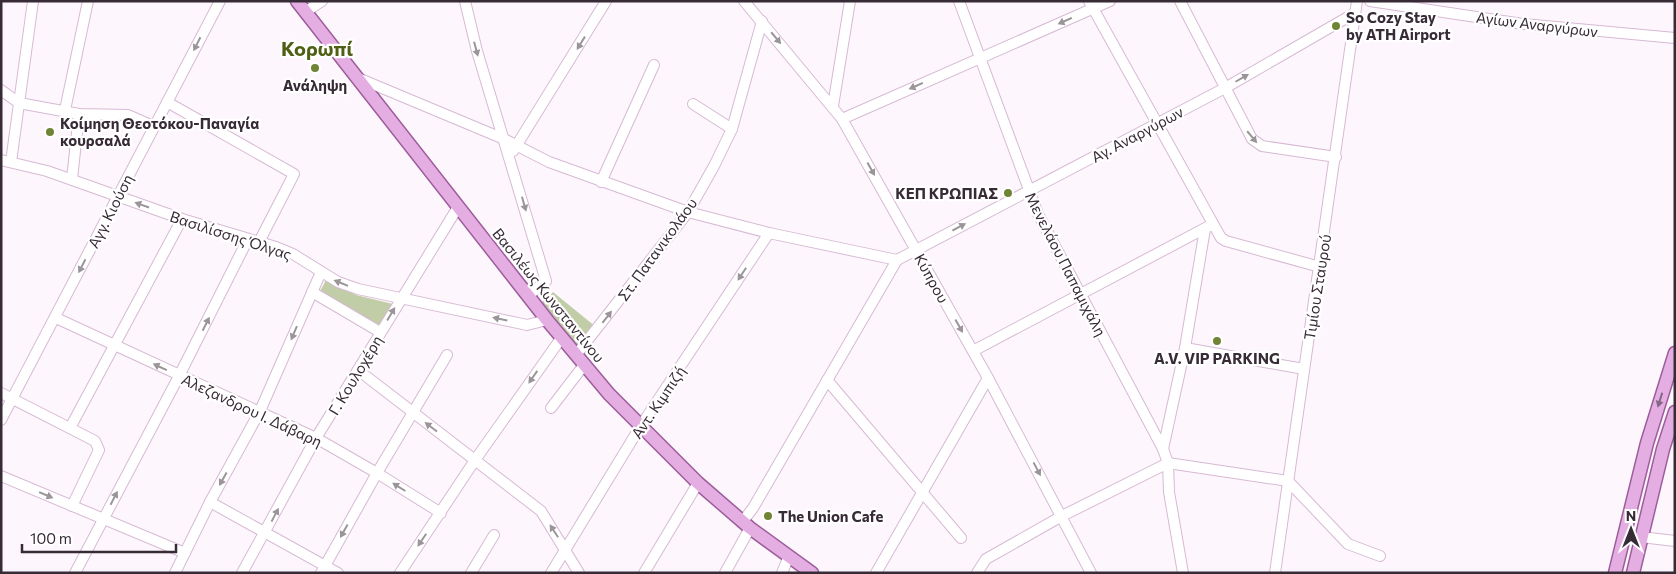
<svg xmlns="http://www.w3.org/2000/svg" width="1676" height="574" font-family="Commissioner,sans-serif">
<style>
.green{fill:#c1cda7}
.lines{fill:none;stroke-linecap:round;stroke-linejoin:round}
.minor-casing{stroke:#d7b9d4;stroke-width:12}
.major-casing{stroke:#9d5d9b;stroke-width:15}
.minor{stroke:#fff;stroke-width:10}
.major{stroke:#e5aee3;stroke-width:12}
.oneway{fill:#9b959a}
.oneway2{fill:#856684}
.poi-dot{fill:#708435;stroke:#fff;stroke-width:2}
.labels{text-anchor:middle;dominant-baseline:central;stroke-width:4.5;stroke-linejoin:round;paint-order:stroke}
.poi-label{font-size:15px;font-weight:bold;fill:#372b36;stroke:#fff;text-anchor:start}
.street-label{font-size:15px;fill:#372b36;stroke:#fff}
.district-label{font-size:20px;font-weight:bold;fill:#4f6015;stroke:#fff}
</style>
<rect width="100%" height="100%" fill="#fdf7fd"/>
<g class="green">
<path d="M326,280L356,295L397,305L380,332L318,295Z"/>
<path d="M553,292L596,327L579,348L542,302Z"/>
</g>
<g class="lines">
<g class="minor-casing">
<g id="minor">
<path d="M465,1L477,51L546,281L528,296"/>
<path d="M744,1L842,119L988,378L1091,573"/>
<path d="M959,1L1038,214L1163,449L1168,463L1169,492L1183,573"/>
<path d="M1089,1L1221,238L1226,241L1320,267"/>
<path d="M1180,1L1252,139L1262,146L1336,157"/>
<path d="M1370,1L1523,24L1675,38"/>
<path d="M305,12L322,1"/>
<path d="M358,78L504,139L549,162L688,212L769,233L897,260L1225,88L1355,13"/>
<path d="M1,90L19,103L79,114L128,115L153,126"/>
<path d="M167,102L294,174L259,242"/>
<path d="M693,104L732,129"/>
<path d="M833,106L850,1"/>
<path d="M65,110L88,1"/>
<path d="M842,119L1110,1"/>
<path d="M513,151L606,1"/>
<path d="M1,160L47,171L182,219L276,247L293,254L338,282L358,289L527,325L547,320"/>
<path d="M11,162L33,1"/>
<path d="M72,179L79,114"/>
<path d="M601,182L654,65"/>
<path d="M312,292L380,332"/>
<path d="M56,318L316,438L377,473L441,513"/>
<path d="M1185,348L1304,369"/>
<path d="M973,351L1213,224"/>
<path d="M576,355L688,212L714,166L732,129L762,21"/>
<path d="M358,370L541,511L579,573"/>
<path d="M827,380L961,538"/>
<path d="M1,393L95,441L99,450L72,506"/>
<path d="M551,408L584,365"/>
<path d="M1,420L220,1"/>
<path d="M70,428L182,219"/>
<path d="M1163,449L1185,348L1205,229"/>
<path d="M1168,463L1288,481L1348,544L1380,556"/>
<path d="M1,476L185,553"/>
<path d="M210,502L338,573"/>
<path d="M743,521L753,508L897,260"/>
<path d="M1641,537L1675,541"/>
<path d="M75,573L179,376L248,239"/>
<path d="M175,573L210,502L260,411L321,272"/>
<path d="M242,573L316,438L458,207"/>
<path d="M321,573L377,473L447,355"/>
<path d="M400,573L475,460L562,337"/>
<path d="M471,573L494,535"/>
<path d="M551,573L640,427L769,233"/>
<path d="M644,573L698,483"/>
<path d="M725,573L750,528"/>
<path d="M782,573L789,556"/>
<path d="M876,573L988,378"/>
<path d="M977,573L986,559L1062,516L1168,463"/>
<path d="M1275,573L1357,1"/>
</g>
</g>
<g class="major-casing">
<g id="major">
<path d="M297,1L547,320L609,394L698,483L750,528L812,573"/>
<path d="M1615,573L1647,443L1675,353"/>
<path d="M1633,573L1663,449L1675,412"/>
</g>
</g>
<use href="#minor" class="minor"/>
<use href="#major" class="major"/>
</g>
<defs><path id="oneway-solid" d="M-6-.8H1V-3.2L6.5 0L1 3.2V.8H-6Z" transform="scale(1.25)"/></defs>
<g class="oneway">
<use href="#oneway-solid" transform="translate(1065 21) rotate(156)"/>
<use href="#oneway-solid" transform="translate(776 38) rotate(50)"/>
<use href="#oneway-solid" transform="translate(581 43) rotate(122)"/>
<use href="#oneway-solid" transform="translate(197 44) rotate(117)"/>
<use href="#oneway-solid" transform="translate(476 49) rotate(75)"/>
<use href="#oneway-solid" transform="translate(1242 78) rotate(-30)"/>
<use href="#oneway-solid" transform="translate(916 86) rotate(156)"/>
<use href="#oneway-solid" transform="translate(1252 137) rotate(50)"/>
<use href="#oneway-solid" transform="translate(871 169) rotate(61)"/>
<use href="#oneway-solid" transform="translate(524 204) rotate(74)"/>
<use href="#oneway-solid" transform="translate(142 205) rotate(-161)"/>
<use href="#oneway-solid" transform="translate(959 227) rotate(-28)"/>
<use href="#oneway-solid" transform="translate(82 266) rotate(117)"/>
<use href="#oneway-solid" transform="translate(742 274) rotate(123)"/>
<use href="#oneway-solid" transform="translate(341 283) rotate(-158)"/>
<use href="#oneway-solid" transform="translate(391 314) rotate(-59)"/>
<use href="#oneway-solid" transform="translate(607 317) rotate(-52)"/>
<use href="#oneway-solid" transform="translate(500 319) rotate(-168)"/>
<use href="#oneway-solid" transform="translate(206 324) rotate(-63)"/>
<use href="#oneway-solid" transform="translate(959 326) rotate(61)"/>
<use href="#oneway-solid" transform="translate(294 333) rotate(113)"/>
<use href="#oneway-solid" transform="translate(160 367) rotate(-155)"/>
<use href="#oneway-solid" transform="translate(533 377) rotate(125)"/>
<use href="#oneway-solid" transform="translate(431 427) rotate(-143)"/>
<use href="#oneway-solid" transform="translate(1037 469) rotate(62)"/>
<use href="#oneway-solid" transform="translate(223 479) rotate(119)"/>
<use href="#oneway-solid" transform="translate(399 487) rotate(-148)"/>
<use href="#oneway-solid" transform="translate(46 495) rotate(23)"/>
<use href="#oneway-solid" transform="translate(114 498) rotate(-63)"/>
<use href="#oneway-solid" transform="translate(275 515) rotate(-62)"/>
<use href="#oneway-solid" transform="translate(344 531) rotate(119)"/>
<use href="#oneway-solid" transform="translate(554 531) rotate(-123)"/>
<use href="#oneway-solid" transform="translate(422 540) rotate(124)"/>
</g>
<use class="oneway2" href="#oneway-solid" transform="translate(1660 400) rotate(107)"/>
<g class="poi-dot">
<circle cx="1336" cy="26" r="5"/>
<circle cx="315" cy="68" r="5"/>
<circle cx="50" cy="132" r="5"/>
<circle cx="1008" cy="193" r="5"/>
<circle cx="1217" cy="341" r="5"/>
<circle cx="768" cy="516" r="5"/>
</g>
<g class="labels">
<g class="poi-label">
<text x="1346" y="17">So Cozy Stay<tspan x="1346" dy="17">by ATH Airport</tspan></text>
<text x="315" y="85" text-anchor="middle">Ανάληψη</text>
<text x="60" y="123">Κοίμηση Θεοτόκου-Παναγία<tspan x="60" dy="17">κουρσαλά</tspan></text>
<text x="998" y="193" text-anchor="end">ΚΕΠ ΚΡΩΠΙΑΣ</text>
<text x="1217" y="358" text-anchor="middle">A.V. VIP PARKING</text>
<text x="778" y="516">The Union Cafe</text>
</g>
<g class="street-label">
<text transform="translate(1537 24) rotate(7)">Αγίων Αναργύρων</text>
<text transform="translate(1137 134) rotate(-28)">Αγ. Αναργύρων</text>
<text transform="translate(110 211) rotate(-63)">Αγγ. Κιούση</text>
<text transform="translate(231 235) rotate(18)">Βασιλίσσης Όλγας</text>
<text transform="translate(657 249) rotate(-54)">Στ. Πατανικολάου</text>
<text transform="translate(1066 264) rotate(63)">Μενελάου Παπαμιχάλη</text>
<text transform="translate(932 278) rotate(61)">Κύπρου</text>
<text transform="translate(1317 287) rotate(-81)">Τιμίου Σταυρού</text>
<text transform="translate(549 295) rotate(51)">Βασιλέως Κωνσταντίνου</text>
<text transform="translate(355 375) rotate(-59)">Γ. Κουλοχέρη</text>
<text transform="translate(658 402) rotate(-56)">Αντ. Κιμπιζή</text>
<text transform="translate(252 410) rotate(25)">Αλεζανδρου Ι. Δάβαρη</text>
</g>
<g class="district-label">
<text x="317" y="48">Κορωπί</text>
</g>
</g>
<rect width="1676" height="574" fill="none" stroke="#372b36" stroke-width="5"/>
<g transform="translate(1631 529)" stroke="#ffffff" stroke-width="4" paint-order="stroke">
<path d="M0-4L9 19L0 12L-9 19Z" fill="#372b36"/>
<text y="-8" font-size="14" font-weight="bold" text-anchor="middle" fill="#372b36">N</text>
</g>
<path d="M22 544v8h154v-8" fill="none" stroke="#372b36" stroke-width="2.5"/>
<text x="30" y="544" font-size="15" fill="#372b36" stroke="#ffffff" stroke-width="4" paint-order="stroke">100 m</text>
</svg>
